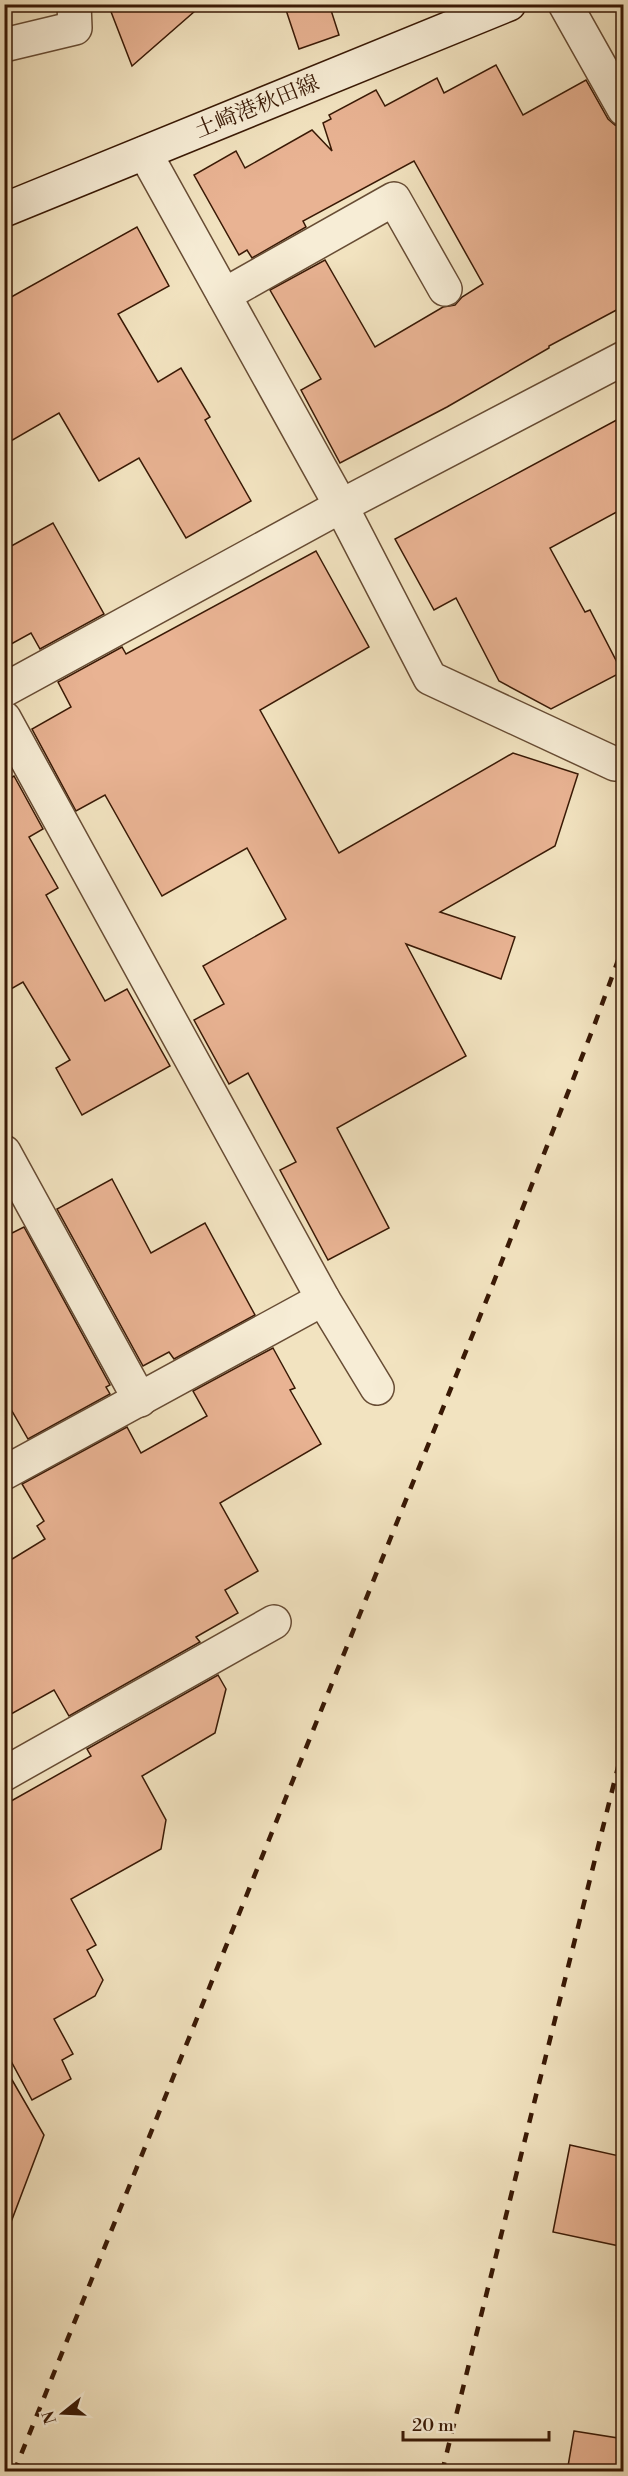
<svg xmlns="http://www.w3.org/2000/svg" width="628" height="2476" font-family="'Libre Bodoni','Noto Serif JP',serif">
<style>
.building{fill:#e9b393;stroke:#391905;stroke-width:1.5}
.lines{fill:none;stroke-linecap:round;stroke-linejoin:round}
.street-casing{stroke:#674c34;stroke-width:36}
.secondary-casing{stroke:#391905;stroke-width:36}
.street{stroke:#f7edd6;stroke-width:33}
.secondary{stroke:#f7edd6;stroke-width:33}
.rail{stroke:#391905;stroke-width:4.5;stroke-dasharray:10 10;stroke-linecap:butt}
.labels{text-anchor:middle;dominant-baseline:central;stroke-width:4.5;stroke-linejoin:round;paint-order:stroke}
.street-label{font-size:22px;fill:#391905;stroke:#f7edd6}
</style>
<rect width="100%" height="100%" fill="#f2e3c0"/>
<filter id="stains"><feTurbulence type="fractalNoise" baseFrequency=".00333" numOctaves="4"/><feColorMatrix values="0 0 0 0 .2 0 0 0 0 .09 0 0 0 0 .02 0 0 0 .5 -.17"/></filter>
<radialGradient id="worn" r=".72"><stop offset=".6" stop-color="#630" stop-opacity="0"/><stop offset="1" stop-color="#630" stop-opacity=".3"/></radialGradient>
<g class="building">
<path d="M108,4H203L132,66Z"/>
<path d="M284,4H329L339,35L299,49Z"/>
<path d="M496,65L523,115L586,80L608,119L615,125L624,128V306L549,346V348L447,407L340,463L301,390L321,379L270,290L325,260L375,347L443,307L455,305L462,297L483,284L414,161L303,221L306,227L252,258L247,250L239,255L194,175L236,151L245,168L312,130L332,151L323,123L331,119L329,115L376,90L385,106L437,78L444,93Z"/>
<path d="M137,227L169,286L118,314L158,382L181,368L210,417L205,420L251,501L186,538L139,458L99,481L59,413L4,445V301Z"/>
<path d="M624,416V508L550,548L585,612L590,610L622,672L551,709L499,681L456,598L434,610L395,539Z"/>
<path d="M53,523L104,614L40,649L31,633L4,648V550Z"/>
<path d="M316,551L369,647L260,710L339,853L513,753L578,774L555,846L440,912L515,937L501,979L406,944L466,1056L337,1128L389,1228L328,1260L280,1170L296,1162L248,1073L229,1084L194,1020L224,1004L203,966L286,919L247,848L162,896L105,795L76,811L32,729L71,707L58,682L122,647L126,654Z"/>
<path d="M14,776L43,829L29,837L58,888L46,895L105,1001L127,989L170,1066L82,1115L56,1068L70,1060L23,982L4,993V782Z"/>
<path d="M112,1179L151,1253L205,1223L255,1315L174,1359L169,1352L143,1366L57,1209Z"/>
<path d="M24,1227L110,1385L106,1387L110,1394L28,1439L4,1397V1237Z"/>
<path d="M273,1348L295,1388L290,1390L321,1444L220,1503L258,1571L225,1590L238,1613L196,1637L200,1642L69,1716L54,1690L4,1718V1564L45,1539L37,1526L44,1521L22,1484L127,1427L141,1453L207,1416L193,1391Z"/>
<path d="M218,1675L226,1689L215,1733L142,1776L166,1820L161,1849L71,1899L96,1945L87,1950L103,1980L95,1996L54,2019L73,2054L62,2060L71,2079L32,2100L4,2048V1805L91,1756L87,1749Z"/>
<path d="M4,2066L44,2135L8,2230L4,2229Z"/>
<path d="M570,2145L624,2157V2247L553,2232Z"/>
<path d="M574,2431L624,2439V2472H567Z"/>
</g>
<g class="lines">
<g class="street-casing">
<g id="street">
<path d="M565,4L624,109"/>
<path d="M4,45L75,28L74,4"/>
<path d="M145,153L341,506L430,678L615,764"/>
<path d="M224,295L394,199L445,289"/>
<path d="M4,690L341,506L624,358"/>
<path d="M4,718L323,1299L377,1388"/>
<path d="M4,1152L140,1400"/>
<path d="M4,1473L323,1299"/>
<path d="M4,1774L274,1622"/>
</g>
</g>
<g class="secondary-casing">
<path id="secondary" d="M4,210L509,4"/>
</g>
<use href="#street" class="street"/>
<use href="#secondary" class="secondary"/>
<g class="rail">
<path d="M14,2472L491,1289L594,1026L624,944"/>
<path d="M442,2472L624,1743"/>
</g>
</g>
<g class="labels">
<g class="street-label">
<text transform="translate(257 107) rotate(-22)">土崎港秋田線</text>
</g>
</g>
<rect width="628" height="2476" fill="none" stroke="#f2e3c0" stroke-width="24"/>
<rect x="6" y="6" width="616" height="2464" fill="none" stroke="#391905" stroke-width="3"/>
<rect x="12" y="12" width="604" height="2452" fill="none" stroke="#391905" stroke-width="1.5"/>
<g transform="translate(63 2413) rotate(252)" stroke="#f7edd6" stroke-width="4.5" paint-order="stroke">
<path d="M0-4.5L10 22L0 15L-10 22Z" fill="#391905"/>
<text y="-9" font-size="16" font-weight="bold" text-anchor="middle" fill="#391905">N</text>
</g>
<path d="M403 2431v9h146v-9" fill="none" stroke="#391905" stroke-width="3"/>
<text x="412" y="2431" font-size="18" fill="#391905" stroke="#f7edd6" stroke-width="4.5" paint-order="stroke">20 m</text>
<rect width="100%" height="100%" filter="url(#stains)"/>
<rect width="100%" height="100%" fill="url(#worn)"/>
</svg>
